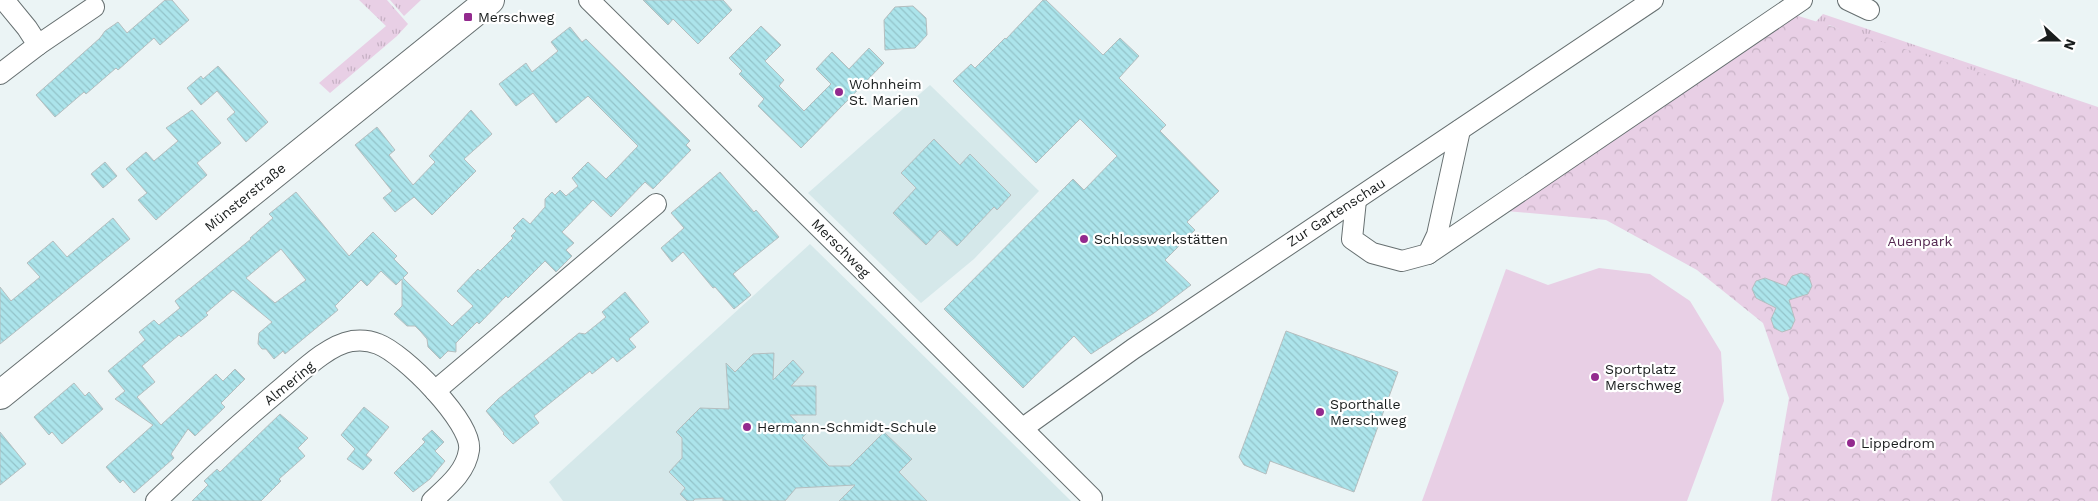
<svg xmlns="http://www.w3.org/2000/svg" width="2098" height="501" font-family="'Work Sans',sans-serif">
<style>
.built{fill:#d5e8ea}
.grass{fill:url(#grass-tufts)}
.park{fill:url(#park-crowns)}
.pitch{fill:#e8cfe5}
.building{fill:url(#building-back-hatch);stroke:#b5bebf;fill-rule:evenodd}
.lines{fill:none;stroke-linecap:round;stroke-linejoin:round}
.street-casing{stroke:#666f70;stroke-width:22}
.secondary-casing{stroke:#666f70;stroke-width:30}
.street{stroke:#fff;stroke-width:20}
.secondary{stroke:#fff;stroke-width:28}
.poi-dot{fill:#932a8e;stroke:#fff;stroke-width:2}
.labels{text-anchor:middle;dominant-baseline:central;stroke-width:4.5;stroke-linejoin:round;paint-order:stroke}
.poi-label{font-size:14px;fill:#191d1d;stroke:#fff;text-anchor:start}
.street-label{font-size:14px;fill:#191d1d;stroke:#fff}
.park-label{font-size:14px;fill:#542851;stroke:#fff}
</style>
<defs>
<pattern id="grass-tufts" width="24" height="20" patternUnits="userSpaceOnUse" patternTransform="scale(1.25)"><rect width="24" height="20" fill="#e8cfe5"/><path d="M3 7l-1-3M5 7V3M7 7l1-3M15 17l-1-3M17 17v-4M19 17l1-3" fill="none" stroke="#c6b1c4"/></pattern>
<pattern id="park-crowns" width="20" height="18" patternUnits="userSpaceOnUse" patternTransform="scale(1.25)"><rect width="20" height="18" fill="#e8cfe5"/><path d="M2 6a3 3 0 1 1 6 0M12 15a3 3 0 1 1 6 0" fill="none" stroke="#c6b1c4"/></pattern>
<pattern id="building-back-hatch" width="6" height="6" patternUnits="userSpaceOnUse" patternTransform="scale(1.25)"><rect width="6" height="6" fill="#ace4eb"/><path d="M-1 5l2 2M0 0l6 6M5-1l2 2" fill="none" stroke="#93c3c9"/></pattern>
</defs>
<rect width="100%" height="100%" fill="#ebf4f5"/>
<g class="built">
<path d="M930,85L1039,191L974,259L921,303L808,193Z"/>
<path d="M810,244L1071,501H563L549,482Z"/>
</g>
<g class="grass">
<path d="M359,0H387L408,24L397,36L330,93L319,83L386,26Z"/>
<path d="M390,0H421L404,16Z"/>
<path d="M1823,14L2098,107V123L1944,72L1829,25L1817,34L1811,27Z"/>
</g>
<path class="park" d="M1792,14L2098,109V501H1771L1789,398L1763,323L1697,270L1606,220L1506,211Z"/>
<path class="pitch" d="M1599,268L1650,274L1690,301L1721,352L1724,401L1687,501H1422L1506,269L1548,285Z"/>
<g class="building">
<path d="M165,0H172L189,20L160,45L154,38L118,70L116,68L86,94L84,92L55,117L36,95L100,38L105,31L118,22L127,33Z"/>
<path d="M643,0H723L732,10L698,44L673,19L668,25Z"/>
<path d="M1043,0H1046L1103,55L1120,38L1139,56L1119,78L1166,125L1160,131L1219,191L1187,222L1195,230L1165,260L1191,285L1154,313L1091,354L1074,336L1023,388L944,309L1073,179L1084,190L1117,156L1080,119L1036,163L953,81L971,64L975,68L1005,38L1006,39Z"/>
<path d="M913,6L926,18L927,35L915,48L885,50L884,20L895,7Z"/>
<path d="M761,26L781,45L765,61L784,80L779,86L804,111L831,84L816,69L832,52L849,69L869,48L884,63L801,148L758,106L764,99L739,74L742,71L729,58Z"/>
<path d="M570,27L582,42L586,39L690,141L686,145L691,150L653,189L645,182L611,217L593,200L562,232L574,243L566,250L572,256L556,272L545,261L508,298L506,296L479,324L477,322L456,343V352L448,351L440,359L428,347L427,339L421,332L415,326H407L394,314L402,306V279L396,285L381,271L367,286L361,280L335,306L338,310L285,354L283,351L274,359L266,349H262L258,344L259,333L272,322L233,290L206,313L208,315L181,337L179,335L142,366L155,382L137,397L161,425L216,374L223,381L235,369L245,379L221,403L225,407L195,436L188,429L171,454L174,458L134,493L123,480L120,483L106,467L153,425L115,399L125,391L108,371L145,340L139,332L154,320L159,325L180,308L175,301L251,239L250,238L273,218L269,214L296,192L349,256L373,232L397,256L394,259L408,273L403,278L452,326L473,306L457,291L478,269L480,271L513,238L511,236L516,231L513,228L523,218L530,224L545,207V199L552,192L555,195L560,190L566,196L578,186L572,178L588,162L606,179L616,169L638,146L588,96L556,123L533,93L516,106L499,84L526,63L532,72L558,51L551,42ZM281,249L306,280L275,303L246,278Z"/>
<path d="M218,66L268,122L246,142L227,119L235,112L217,91L201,105L187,88L201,76L203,79Z"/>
<path d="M192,110L221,143L197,163L207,175L156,220L138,200L147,193L126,169L146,152L154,161L178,141L166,128Z"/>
<path d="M471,110L492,134L464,159L476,171L432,215L414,197L395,212L383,198L392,191L355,145L377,127L395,150L389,155L413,185L435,162L429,156Z"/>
<path d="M934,139L960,165L970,154L1011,195L997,210L994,207L957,246L940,230L926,245L893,213L916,188L901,173Z"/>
<path d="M105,162L117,176L103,188L91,174Z"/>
<path d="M720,172L754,212L756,210L779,237L733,274L751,295L734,309L715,287L713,288L683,252L672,262L661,248L684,228L671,213Z"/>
<path d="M113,218L130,239L0,344V287L11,301L40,277L27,263L53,241L67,257Z"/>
<path d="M1801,273L1809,277L1812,286L1808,294L1789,300L1795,320L1791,329L1782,332L1774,328L1771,319L1776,308L1756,298L1752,289L1756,281L1765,278L1786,286L1792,276Z"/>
<path d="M625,292L649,322L629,339L636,347L617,362L613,357L592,374L590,371L534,416L539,423L513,444L503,434L504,433L486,411L498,399L579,333L585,334L606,317L602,312Z"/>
<path d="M1286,331L1398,372L1354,492L1270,461L1266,474L1244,465L1239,457Z"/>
<path d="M774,353L773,380L793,360L804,372L791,386H816V415H790L807,433L802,438L829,466H850L884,432L912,459L899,472L927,501H839L855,485L796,488L785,501H723V498L695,499L693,501H687L680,494L685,488L669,472L682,458V438L676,432L700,408L729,409L726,363L735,372L753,354Z"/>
<path d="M74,383L85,396L89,392L103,409L62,444L52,432L49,435L34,417Z"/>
<path d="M364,407L389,427L366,455L372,460L363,470L347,459L355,449L341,435Z"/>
<path d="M280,414L308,438L298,448L305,456L279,479L281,481L261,501H192L208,485L204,481L217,469L220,472Z"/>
<path d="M432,430L444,442L435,451L445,461L430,479L413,492L394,473L425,442L422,439Z"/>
<path d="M0,432L26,464L0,485Z"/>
</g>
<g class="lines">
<g class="street-casing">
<g id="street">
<path d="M4,0L27,28L38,45"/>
<path d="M589,0L892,299L1092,498"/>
<path d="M1848,0L1869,10"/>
<path d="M0,74L38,45L94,7"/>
<path d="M1356,200L1352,239L1372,253L1402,261L1428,254L1437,235L1460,130"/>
<path d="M1428,254L1802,0"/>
<path d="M435,391L656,204"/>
<path d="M1023,428L1133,349L1653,0"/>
<path d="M156,501C197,462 239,424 283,387C302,371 328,345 352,341C360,340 371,341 378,344C403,353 473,423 469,450C466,472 447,487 432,501"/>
</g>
</g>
<g class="secondary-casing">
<path id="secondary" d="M0,395L490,0"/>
</g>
<use href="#street" class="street"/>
<use href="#secondary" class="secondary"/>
</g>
<g class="poi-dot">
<rect x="463" y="12" width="10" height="10" rx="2.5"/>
<circle cx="839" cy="92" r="5"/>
<circle cx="1084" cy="239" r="5"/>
<circle cx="1595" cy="377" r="5"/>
<circle cx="1320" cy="412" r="5"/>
<circle cx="747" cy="427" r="5"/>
<circle cx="1851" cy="443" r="5"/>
</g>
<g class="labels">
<g class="poi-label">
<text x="478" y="17">Merschweg</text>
<text x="849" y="84">Wohnheim<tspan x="849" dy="16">St. Marien</tspan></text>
<text x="1094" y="239">Schlosswerkstätten</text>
<text x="1605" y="369">Sportplatz<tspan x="1605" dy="16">Merschweg</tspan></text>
<text x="1330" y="404">Sporthalle<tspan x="1330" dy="16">Merschweg</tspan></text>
<text x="757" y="427">Hermann-Schmidt-Schule</text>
<text x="1861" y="443">Lippedrom</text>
</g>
<g class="street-label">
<text transform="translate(245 197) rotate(-39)">Münsterstraße</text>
<text transform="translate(1336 212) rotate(-33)">Zur Gartenschau</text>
<text transform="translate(841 248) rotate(45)">Merschweg</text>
<text transform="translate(289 383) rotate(-39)">Almering</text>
</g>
<g class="park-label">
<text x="1920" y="241">Auenpark</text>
</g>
</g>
<g transform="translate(2058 40) rotate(111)" stroke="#ffffff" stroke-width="4" paint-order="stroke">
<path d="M0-4L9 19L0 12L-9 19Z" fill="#191d1d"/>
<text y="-8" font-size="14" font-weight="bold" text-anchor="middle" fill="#191d1d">N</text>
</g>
</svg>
